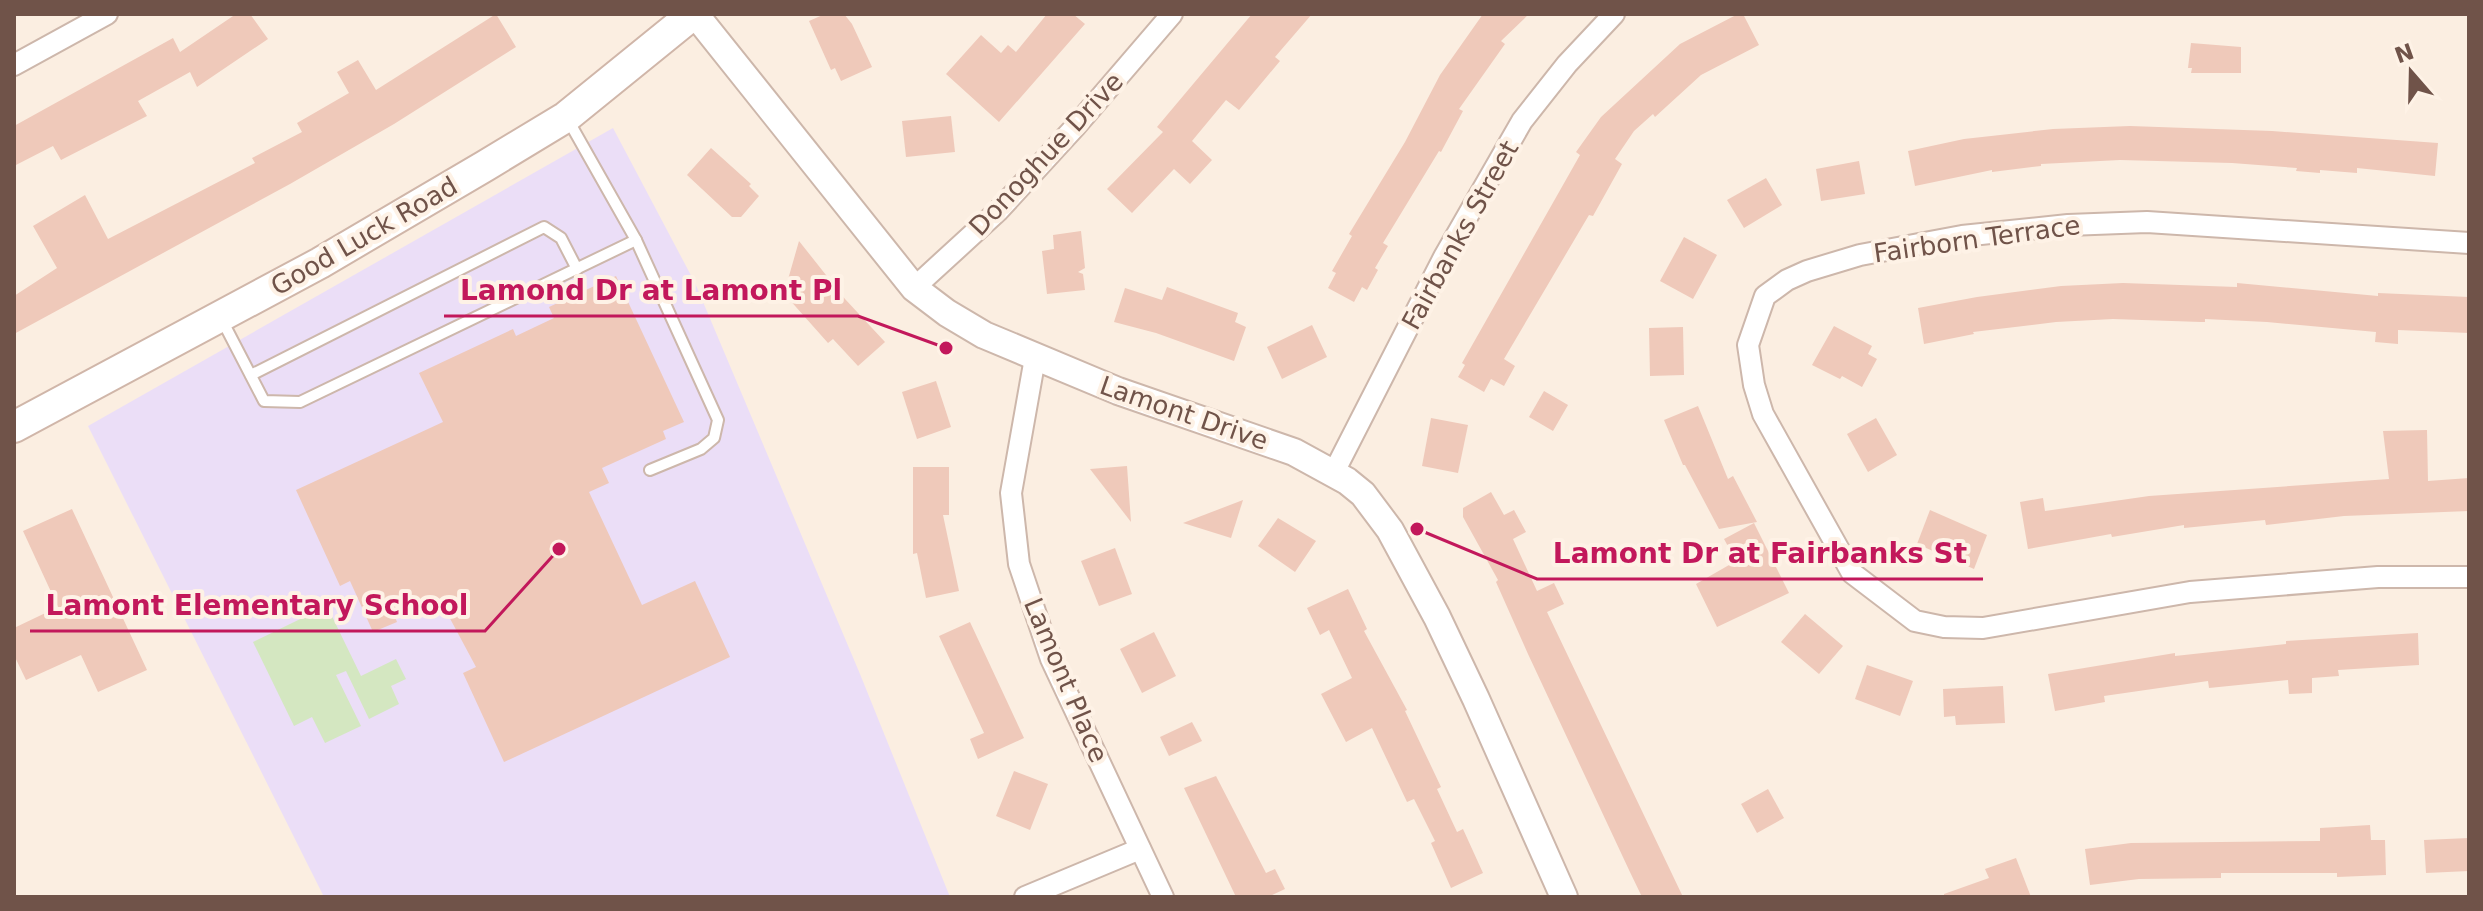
<svg xmlns="http://www.w3.org/2000/svg" width="2483" height="911" font-family="'DejaVu Sans',sans-serif">
<style>
.education{fill:#ebdef7}
.green{fill:#d4e7c1}
.building{fill:#efc9ba}
.lines{fill:none;stroke-linecap:round;stroke-linejoin:round}
.service-casing{stroke:#cdb7ab;stroke-width:14}
.minor-casing{stroke:#cdb7ab;stroke-width:24}
.tertiary-casing{stroke:#cdb7ab;stroke-width:30}
.secondary-casing{stroke:#d0b6a9;stroke-width:34}
.service{stroke:#fff;stroke-width:10}
.minor{stroke:#fff;stroke-width:20}
.tertiary{stroke:#fff;stroke-width:26}
.secondary{stroke:#fff;stroke-width:30}
.labels{text-anchor:middle;dominant-baseline:central;stroke-width:8;stroke-linejoin:round;paint-order:stroke}
.street-label{font-size:26px;fill:#705349;stroke:#fef2e6}
.leader{fill:none;stroke:#c2185b;stroke-width:3}
.callout-dot{fill:#c2185b;stroke:#fef2e6;stroke-width:3}
.callout-label{font-size:28px;text-anchor:middle;font-weight:bold;fill:#c2185b;stroke:#fef2e6;stroke-width:8;stroke-linejoin:round;paint-order:stroke}
</style>
<rect width="100%" height="100%" fill="#fbeee1"/>
<path class="education" d="M613,128L695,283L860,674L950,897H324L88,426Z"/>
<path class="green" d="M327,606L361,676L396,659L406,679L391,686L399,704L369,719L346,671L336,675L361,726L325,743L312,717L294,726L253,642Z"/>
<g class="building">
<path d="M236,14H250L268,39L197,87L190,72L138,101L147,116L61,160L53,146L14,166V126L173,38L180,52Z"/>
<path d="M496,14L516,47L394,124L290,184L14,334V296L57,268L33,226L85,195L108,239L255,163L252,158L302,132L297,123L349,93L337,72L358,60L376,90Z"/>
<path d="M825,14H844L852,24L872,67L841,81L835,68L831,70L809,21Z"/>
<path d="M1047,14H1073L1085,24L999,122L946,74L981,35L1001,53L1008,45L1016,52Z"/>
<path d="M1252,14H1312L1275,57L1280,61L1239,110L1226,100L1192,141L1212,160L1190,184L1174,169L1132,213L1107,189L1163,132L1157,127Z"/>
<path d="M1483,14H1529L1501,41L1505,44L1459,109L1463,111L1441,152L1439,151L1383,243L1388,246L1375,268L1378,270L1367,290L1362,287L1354,302L1328,288L1336,273L1332,271L1352,236L1349,234L1405,142L1440,75Z"/>
<path d="M1738,14H1743L1759,45L1701,75L1655,117L1653,114L1634,131L1615,159L1622,164L1593,216L1589,215L1504,359L1515,366L1504,386L1491,379L1484,392L1458,377L1465,365L1462,363L1580,155L1576,152L1601,117L1680,44Z"/>
<path d="M2191,43L2241,47V73H2191L2192,68H2188Z"/>
<path d="M951,116L955,152L906,157L902,121Z"/>
<path d="M2130,126L2272,131L2438,143L2435,176L2357,168V173L2320,170V173L2296,171L2297,168L2232,163L2120,160L2041,164V166L1992,172V170L1915,186L1908,151L1964,139L2053,129Z"/>
<path d="M711,148L751,184L749,186L759,196L741,217H732L687,175Z"/>
<path d="M1859,161L1865,194L1821,201L1816,169Z"/>
<path d="M1766,178L1782,205L1744,228L1727,200Z"/>
<path d="M1081,231L1085,268L1078,272L1083,274L1085,290L1047,294L1042,251L1054,249L1053,235Z"/>
<path d="M1684,237L1717,255L1693,299L1660,281Z"/>
<path d="M799,241L845,299L885,342L858,366L833,339L828,343L780,289L787,283Z"/>
<path d="M616,276L684,422L663,431L666,439L602,468L609,483L589,492L642,605L695,581L730,657L504,762L463,673L476,667L439,598L395,617L397,622L373,632L350,581L340,586L296,490L443,422L419,373L513,329L516,336L554,318L549,307Z"/>
<path d="M2123,283L2237,287V283L2378,296V293L2469,297V333L2398,330V344L2375,342L2376,332L2267,322L2205,319V322H2201L2113,319L2056,322L1973,332L1974,334L1924,344L1918,308L1977,297L2061,286Z"/>
<path d="M1167,287L1238,313L1235,322L1246,327L1234,361L1156,333L1114,322L1125,288L1162,300Z"/>
<path d="M1312,325L1327,357L1282,379L1267,347Z"/>
<path d="M1834,326L1872,346L1868,354L1877,359L1862,387L1842,376L1840,379L1812,365Z"/>
<path d="M1683,327L1684,375L1650,376L1649,328Z"/>
<path d="M936,381L951,427L917,439L902,392Z"/>
<path d="M1544,391L1568,405L1553,431L1529,417Z"/>
<path d="M1698,406L1728,479L1733,476L1757,522L1719,529L1685,465H1683L1664,420Z"/>
<path d="M1431,418L1468,425L1458,473L1422,466Z"/>
<path d="M1876,418L1897,455L1868,472L1847,434Z"/>
<path d="M2427,430L2428,481L2469,478V511L2344,516L2266,525L2265,520L2184,528V525L2112,537L2111,534L2028,549L2020,502L2043,498L2045,511L2149,496L2389,479L2383,431Z"/>
<path d="M1127,466L1131,522L1090,469Z"/>
<path d="M913,467H949V515H943L959,591L926,598L917,553L913,554Z"/>
<path d="M1491,492L1504,515L1514,510L1526,532L1513,539L1537,591L1554,583L1564,604L1547,612L1683,897H1642L1629,870L1528,654L1496,582L1498,580L1463,517V508Z"/>
<path d="M1243,500L1231,538L1183,523Z"/>
<path d="M72,509L147,670L98,692L81,655L26,680L14,655V628L58,607L23,531Z"/>
<path d="M1930,510L1987,535L1974,569L1917,544Z"/>
<path d="M1278,518L1316,541L1295,572L1258,546Z"/>
<path d="M1754,523L1789,593L1717,627L1696,584L1736,561L1724,539Z"/>
<path d="M1115,548L1132,594L1099,606L1081,561Z"/>
<path d="M1348,589L1367,629L1364,631L1407,710L1405,711L1441,787L1437,789L1457,832L1463,829L1483,873L1451,888L1431,843L1435,841L1414,799L1407,802L1372,728L1346,742L1321,694L1352,678L1329,630L1320,635L1307,608Z"/>
<path d="M1805,614L1843,646L1819,674L1781,642Z"/>
<path d="M970,622L1024,738L978,759L970,739L984,733L939,636Z"/>
<path d="M1154,632L1176,676L1142,693L1120,649Z"/>
<path d="M2418,633L2419,665L2338,670L2339,676L2312,678V693L2289,694L2288,680L2209,688L2208,681L2104,696L2105,702L2055,711L2048,674L2175,653V656L2286,644V641Z"/>
<path d="M1867,665L1913,681L1900,716L1855,699Z"/>
<path d="M2003,686L2005,723L1956,725L1955,716L1944,717L1943,689Z"/>
<path d="M1192,722L1202,741L1169,756L1160,737Z"/>
<path d="M1014,771L1048,784L1030,830L996,816Z"/>
<path d="M1216,776L1266,873L1275,869L1285,889L1268,897H1236L1184,788Z"/>
<path d="M1768,789L1784,818L1757,833L1741,804Z"/>
<path d="M2370,825L2371,840H2385L2386,875L2337,877V873H2221V878L2139,879L2090,885L2085,849L2131,843L2320,841V828Z"/>
<path d="M2469,838V871L2426,873L2424,840Z"/>
<path d="M2016,858L2031,897H1944V894L1989,878L1985,869Z"/>
</g>
<g class="lines">
<g class="service-casing">
<g id="service">
<path d="M636,240L718,420L714,438L701,449L650,470"/>
<path d="M222,320L264,401L300,402L636,240L567,118"/>
<path d="M251,375L544,227L561,238L577,269"/>
</g>
</g>
<g class="minor-casing">
<g id="minor">
<path d="M14,65L107,14"/>
<path d="M2469,243L2147,222L2068,225L1962,236L1860,255L1807,271L1787,280L1765,296L1748,345L1754,385L1763,414L1852,573L1915,621L1944,627L1983,628L2190,592L2378,577H2469"/>
<path d="M914,288L998,211L1075,127L1172,14"/>
<path d="M1035,358L1011,493L1019,564L1051,659L1163,897"/>
<path d="M1333,474L1444,257L1522,121L1567,64L1614,14"/>
<path d="M1025,897L1140,849"/>
</g>
</g>
<g class="tertiary-casing">
<path id="tertiary" d="M695,14L914,288L947,313L984,335L1118,391L1294,452L1347,481L1363,494L1390,530L1437,617L1476,699L1564,897"/>
</g>
<g class="secondary-casing">
<path id="secondary" d="M14,427L320,263L485,166L566,117L693,14"/>
</g>
<use href="#service" class="service"/>
<use href="#minor" class="minor"/>
<use href="#tertiary" class="tertiary"/>
<use href="#secondary" class="secondary"/>
</g>
<g class="labels">
<g class="street-label">
<text transform="translate(1046 154) rotate(-47)">Donoghue Drive</text>
<text transform="translate(1460 235) rotate(-61)">Fairbanks Street</text>
<text transform="translate(364 236) rotate(-30)">Good Luck Road</text>
<text transform="translate(1977 239) rotate(-8)">Fairborn Terrace</text>
<text transform="translate(1184 413) rotate(19)">Lamont Drive</text>
<text transform="translate(1066 680) rotate(67)">Lamont Place</text>
</g>
</g>
<path class="leader" d="M946 348L858 316H444M1417 529L1537 579H1983M559 549L485 631H30"/>
<g class="callout-dot">
<circle cx="946" cy="348" r="8"/>
<circle cx="1417" cy="529" r="8"/>
<circle cx="559" cy="549" r="8"/>
</g>
<g class="callout-label">
<text x="651" y="300">Lamond Dr at Lamont Pl</text>
<text x="1760" y="563">Lamont Dr at Fairbanks St</text>
<text x="257" y="615">Lamont Elementary School</text>
</g>
<rect width="2483" height="911" fill="none" stroke="#705349" stroke-width="32"/>
<g transform="translate(2411 72) rotate(340)" stroke="#fef2e6" stroke-width="6" paint-order="stroke">
<path d="M0-6L14 30L0 20L-14 30Z" fill="#705349"/>
<text y="-12" font-size="22" font-weight="bold" text-anchor="middle" fill="#705349">N</text>
</g>
</svg>
